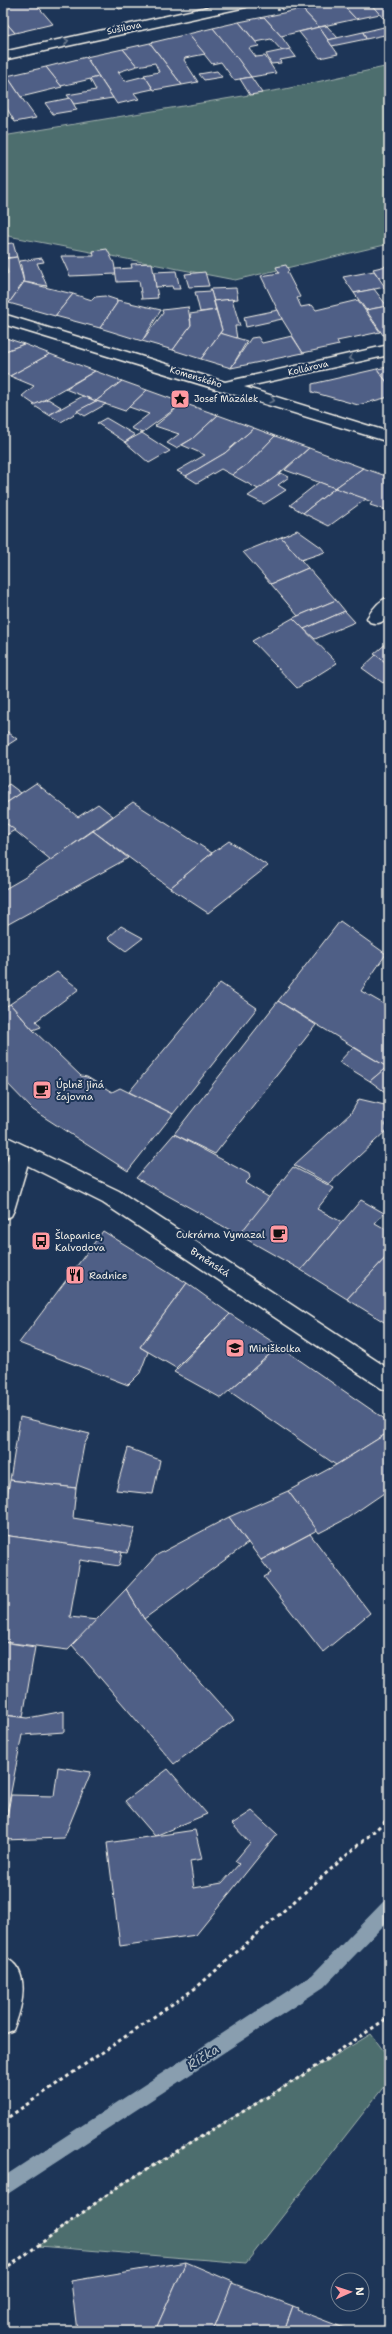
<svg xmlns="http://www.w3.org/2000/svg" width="392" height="2334" font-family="'Shantell Sans',sans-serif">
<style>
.green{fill:#4d6e6e;stroke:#a0b0ab}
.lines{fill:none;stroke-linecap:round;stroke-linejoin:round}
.stream{fill:#899eaf;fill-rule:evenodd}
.building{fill:#505f86;stroke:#f4f1e8}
.minor-casing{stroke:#f4f1e8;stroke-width:3}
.tertiary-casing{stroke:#f4f1e8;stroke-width:3}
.path-far1{stroke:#f4f1e8;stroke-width:2;stroke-dasharray:2 2;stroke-linecap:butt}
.path{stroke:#f4f1e8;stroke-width:3;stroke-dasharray:3.5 3.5;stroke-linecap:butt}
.minor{fill:#1d3557;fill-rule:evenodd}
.tertiary{fill:#1d3557;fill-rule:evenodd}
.oneway{stroke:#68778a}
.labels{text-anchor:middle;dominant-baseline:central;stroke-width:4;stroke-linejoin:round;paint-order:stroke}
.far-street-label{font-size:9px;fill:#f4f1e8;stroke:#1d3557}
.far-poi-label{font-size:9px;fill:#f4f1e8;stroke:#1d3557;text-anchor:start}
.poi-label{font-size:10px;fill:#f4f1e8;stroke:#1d3557;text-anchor:start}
.street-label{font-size:10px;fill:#f4f1e8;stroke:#1d3557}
.near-water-label{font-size:13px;font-style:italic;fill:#b5c1c7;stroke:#1d3557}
</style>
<rect width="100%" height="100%" fill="#1d3557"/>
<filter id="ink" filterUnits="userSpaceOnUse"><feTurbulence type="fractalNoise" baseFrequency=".025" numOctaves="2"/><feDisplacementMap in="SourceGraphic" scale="8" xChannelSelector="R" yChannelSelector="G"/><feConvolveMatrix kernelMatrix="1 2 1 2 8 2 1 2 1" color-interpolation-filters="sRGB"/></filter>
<g filter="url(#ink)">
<g class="green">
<path d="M389,66V244L235,280L3,235V136L285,89Z"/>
<path d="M371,2034L389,2058V2080L246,2263L38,2246L119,2186Z"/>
</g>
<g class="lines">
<path class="stream" d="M389,1900V1920L324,1987L3,2197V2177L312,1975L383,1902Z"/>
</g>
<g class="building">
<path d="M20,3H35L53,24L15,33L3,19V7Z"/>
<path d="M114,3H149L119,9Z"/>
<path d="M330,3H341L356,19L319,27L302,9Z"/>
<path d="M341,3H370L380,14L356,19Z"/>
<path d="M370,3H389L387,13L389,17L383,18Z"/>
<path d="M302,9L319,27L281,36L264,17Z"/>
<path d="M264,17L281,36L291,50L283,52L271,39L256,42L239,22Z"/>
<path d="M3,19L15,33L3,36Z"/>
<path d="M239,22L259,46L249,48L256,57L265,56L276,73L251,77L213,28Z"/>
<path d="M327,26L338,38L328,40L319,27Z"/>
<path d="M388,26L389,34L366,39L363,32Z"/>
<path d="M319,27L328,40L338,54L320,58L299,32Z"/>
<path d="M213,28L235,55L251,77L234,80L221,62L212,64L188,34Z"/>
<path d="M363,32L366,39L332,46L328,40Z"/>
<path d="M188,34L205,54L185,58L184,60L198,82L182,85L150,43Z"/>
<path d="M150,43L182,85L154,90L144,75L159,72L155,63L137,66L123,49Z"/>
<path d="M123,49L137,66L118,72L125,81L145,76L153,89L134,93L139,99L117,104L86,57Z"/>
<path d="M290,49L296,57L280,60L281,63L271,64L266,54Z"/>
<path d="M86,57L99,77L61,86L46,67Z"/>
<path d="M46,67L62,87L21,97L7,76Z"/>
<path d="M217,71L222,77L204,80L199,74Z"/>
<path d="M7,76L21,97L36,118L15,122L3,102V77Z"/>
<path d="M99,77L113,98L74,104L67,95L96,90L90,79Z"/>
<path d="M251,77L262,93L250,95L240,79Z"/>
<path d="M70,98L77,110L53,114L45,103Z"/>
<path d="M13,243L17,257L3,258V244Z"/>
<path d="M107,249L114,263L116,274L70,276L61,256H94L93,251Z"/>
<path d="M17,257L24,282L9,303L3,302V276L8,273L3,259Z"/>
<path d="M42,258L44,262L37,263L47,286L24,282L20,261Z"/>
<path d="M152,263L158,298L142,299L139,281L117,282L115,269L132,268L131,264Z"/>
<path d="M286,265L289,271L287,272L300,297L297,298L301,307L312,305L316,310L358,300L380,332L337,341L339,345L303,353L282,319L261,276L279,273L276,267Z"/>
<path d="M386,266L389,269V276L379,278L373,269Z"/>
<path d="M176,271L180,289H173L172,286L156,287L154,272Z"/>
<path d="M374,271L385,287L354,293L343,277Z"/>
<path d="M205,272L209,286L189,287L185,274Z"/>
<path d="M24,282L73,294L55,316L9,303Z"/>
<path d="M236,288L238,299L214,301L210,289Z"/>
<path d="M374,289L387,306L366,310L354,293Z"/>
<path d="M211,291L216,310L200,312L195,292Z"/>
<path d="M73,294L92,300L95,297L105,296L117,300V303L100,328L55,316Z"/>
<path d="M232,299L240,326H235L237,339L220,333L222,330L214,301Z"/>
<path d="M117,300L161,310L142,341L100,328L117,303Z"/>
<path d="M387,306H389V334L383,335L366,310Z"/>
<path d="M188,307L191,325L173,350L142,341L163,313L162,310Z"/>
<path d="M216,310L222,330L201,359L173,350L191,325L190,314Z"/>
<path d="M278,310L282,319L246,327L244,317Z"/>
<path d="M220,333L247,341L231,368L201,359Z"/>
<path d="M292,336L303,353L231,368L251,338L258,337L262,343Z"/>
<path d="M3,337L24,344L3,352Z"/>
<path d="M24,344L50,354L10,376L3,373V352Z"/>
<path d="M50,354L95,371L35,405L22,396L34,386L10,376Z"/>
<path d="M389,367V385L377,369Z"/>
<path d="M377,369L389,385V397L358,405L312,392V384Z"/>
<path d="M95,371L122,381L96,401L65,389Z"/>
<path d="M122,381L147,390L125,411L96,401Z"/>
<path d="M147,390L183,403L142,433L131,428L149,414L129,407Z"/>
<path d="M83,396L96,401L61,422L49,415Z"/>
<path d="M48,399L61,407L49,415L33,405Z"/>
<path d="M96,401L106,404L85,416L77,411Z"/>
<path d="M183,403L218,415L192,439L176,448L167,443L179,434L155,426Z"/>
<path d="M218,415L254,428L225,453L186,476L177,471L205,455L182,445L192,439Z"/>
<path d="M106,418L135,435L125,442L97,423Z"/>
<path d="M254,428L275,436L249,463L232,475L221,469L197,483L186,476L225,453Z"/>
<path d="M142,433L170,451L149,463L125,442Z"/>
<path d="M275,436L309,448L260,490L232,475L249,463Z"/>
<path d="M309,448L363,468L335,488L285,470Z"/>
<path d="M363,468L389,477V511L370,505L372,502L335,488Z"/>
<path d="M281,473L289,477L278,485L286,490L264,504L248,496Z"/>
<path d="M319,482L335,488L303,513L290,505Z"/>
<path d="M335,488L366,499L329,526L303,513Z"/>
<path d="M297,530L321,547L325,552L301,560L281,537Z"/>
<path d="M281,537L308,568L271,584L243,552Z"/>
<path d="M308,568L336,600L298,616L271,584Z"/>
<path d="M336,600L345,611L304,629L293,618Z"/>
<path d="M345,611L355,622L315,639L304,629Z"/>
<path d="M293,618L337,663L297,688L252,641Z"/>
<path d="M388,642L389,643V665L374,654Z"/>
<path d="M376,655L389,665V679L383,683L362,668Z"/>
<path d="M5,730L17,739L3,748V731Z"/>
<path d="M36,783L78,817L98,804L113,816L51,860L3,821V805Z"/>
<path d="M9,784L21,793L3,805V789Z"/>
<path d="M133,802L212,853L170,888L93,831Z"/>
<path d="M3,821L15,830L3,837Z"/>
<path d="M93,831L128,858L3,927V890L24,878Z"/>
<path d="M229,841L268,866L208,913L170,888L212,853Z"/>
<path d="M340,921L386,954L361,991L389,1007V1065L387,1067L278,1001Z"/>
<path d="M121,926L143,938L126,951L108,938Z"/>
<path d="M57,972L79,989L36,1021L41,1027L33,1030L10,1004Z"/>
<path d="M220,983L257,1008L173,1114L129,1092Z"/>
<path d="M278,1001L316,1025L215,1154L174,1134Z"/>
<path d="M10,1004L33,1030L81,1076L87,1077L112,1092L120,1088L173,1114L128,1171L33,1110L3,1079V1008Z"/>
<path d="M353,1047L387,1067L370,1081L339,1062Z"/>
<path d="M389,1065V1095L370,1081Z"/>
<path d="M359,1099L389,1106V1119L385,1125L388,1129L329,1184L294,1165L351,1113Z"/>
<path d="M174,1134L249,1174L250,1178L245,1183L270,1198L239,1235L136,1178Z"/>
<path d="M293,1167L334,1188L317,1209L342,1222L301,1270L239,1235Z"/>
<path d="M361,1200L384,1213L375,1223L389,1231V1254L347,1299L301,1270Z"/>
<path d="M103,1231L187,1283L140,1347L148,1352L140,1373L128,1385L19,1343Z"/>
<path d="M389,1254V1325L347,1299Z"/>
<path d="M187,1283L230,1314L176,1368L140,1347Z"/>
<path d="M230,1314L279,1346L221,1398L174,1372Z"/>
<path d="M279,1346L389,1422V1432L336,1465L229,1391Z"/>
<path d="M20,1417L90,1434L84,1445L76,1488L10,1480Z"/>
<path d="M389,1432V1496L384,1493L346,1519L319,1533L288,1491L336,1465Z"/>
<path d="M128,1448L160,1460L153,1494L116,1490Z"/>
<path d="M10,1480L76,1488L73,1518L135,1528L127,1553L3,1535V1516Z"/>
<path d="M288,1491L317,1530L261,1560L229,1517Z"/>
<path d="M229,1517L248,1543L144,1619L126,1589L157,1555Z"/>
<path d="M310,1534L370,1613L323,1652L264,1577L271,1573L261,1560Z"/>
<path d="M3,1535L122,1552L119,1566L80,1560L70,1617L97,1620L68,1650L3,1642Z"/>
<path d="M126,1589L144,1619L234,1720L174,1764L72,1645Z"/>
<path d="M3,1642L35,1647L23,1717L3,1715Z"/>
<path d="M64,1711V1732L22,1735L3,1833V1715L28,1718Z"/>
<path d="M58,1767L91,1772L64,1838L3,1840L11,1795L54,1796Z"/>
<path d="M168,1769L207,1814L155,1836L125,1801Z"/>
<path d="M252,1811L277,1834L196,1935L120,1946L107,1843L195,1830L202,1859L190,1861L194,1888L222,1883L239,1864L235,1861L250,1843L232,1824Z"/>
<path d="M186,2262L155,2331H77L71,2281Z"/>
<path d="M186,2262L233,2282L213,2331H155Z"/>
<path d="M232,2283L293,2306L284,2331H213Z"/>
<path d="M293,2306L298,2308L297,2310L352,2331H284Z"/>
</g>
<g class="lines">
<g class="minor-casing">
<g id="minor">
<path d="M226,3H253L246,7L3,60V52Z"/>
<path d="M3,314L225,382L389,345V355L244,387L389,432V442L3,324Z"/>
<path d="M389,597V615C383,622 379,625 370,622L367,618C372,610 379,600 389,597Z"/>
<path d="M20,1145L28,1147L31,1153L14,1210L11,1216L3,1219V1173L12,1147Z"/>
<path d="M3,1957C32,1968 23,2006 13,2030L3,2034Z"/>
</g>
</g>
<g class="tertiary-casing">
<path id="tertiary" d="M3,1135L119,1191L389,1369V1391L381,1388L103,1203L3,1153Z"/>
</g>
<path class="path-far1" d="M277,10L310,3"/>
<g class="path">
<path d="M3,2121L197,1987L389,1818"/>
<path d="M3,2271L119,2186L294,2081L389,2017"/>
</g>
<use href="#minor" class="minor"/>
<use href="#tertiary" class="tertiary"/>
</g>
<defs><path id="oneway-chevron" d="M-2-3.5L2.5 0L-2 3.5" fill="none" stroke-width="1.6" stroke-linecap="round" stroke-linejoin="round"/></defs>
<g class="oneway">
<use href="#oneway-chevron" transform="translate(66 41) rotate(-14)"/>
<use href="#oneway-chevron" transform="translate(40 330) rotate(17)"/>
<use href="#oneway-chevron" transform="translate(351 358) rotate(167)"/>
<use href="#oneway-chevron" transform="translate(272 400) rotate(17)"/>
</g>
</g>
<defs>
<g id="sight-square" transform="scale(1)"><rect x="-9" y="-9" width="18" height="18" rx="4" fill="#ff9aa2" stroke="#1d3557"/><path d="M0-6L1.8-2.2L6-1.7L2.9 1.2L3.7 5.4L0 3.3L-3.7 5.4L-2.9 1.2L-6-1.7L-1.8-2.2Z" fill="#111"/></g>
<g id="cafe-square" transform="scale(1)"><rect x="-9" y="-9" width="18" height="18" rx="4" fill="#ff9aa2" stroke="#1d3557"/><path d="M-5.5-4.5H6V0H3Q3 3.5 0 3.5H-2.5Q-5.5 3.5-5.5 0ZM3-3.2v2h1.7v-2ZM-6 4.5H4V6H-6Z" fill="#111"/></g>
<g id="bus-square" transform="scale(1)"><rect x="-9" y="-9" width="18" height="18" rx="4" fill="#ff9aa2" stroke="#1d3557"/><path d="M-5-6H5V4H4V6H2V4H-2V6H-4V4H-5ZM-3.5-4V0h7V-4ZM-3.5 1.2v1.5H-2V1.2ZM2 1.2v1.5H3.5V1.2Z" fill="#111"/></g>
<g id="restaurant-square" transform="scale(1)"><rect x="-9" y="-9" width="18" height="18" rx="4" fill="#ff9aa2" stroke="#1d3557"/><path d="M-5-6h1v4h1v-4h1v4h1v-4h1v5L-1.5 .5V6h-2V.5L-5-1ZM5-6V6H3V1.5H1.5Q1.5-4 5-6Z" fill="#111"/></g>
<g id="school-square" transform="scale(1)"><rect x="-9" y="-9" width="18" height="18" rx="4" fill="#ff9aa2" stroke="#1d3557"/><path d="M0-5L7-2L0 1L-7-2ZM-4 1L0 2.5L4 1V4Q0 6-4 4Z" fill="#111"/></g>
</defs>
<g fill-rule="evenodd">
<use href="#sight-square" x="180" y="399"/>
<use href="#cafe-square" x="42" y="1090"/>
<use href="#cafe-square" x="279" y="1234"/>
<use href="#bus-square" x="41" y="1241"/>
<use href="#restaurant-square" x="75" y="1275"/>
<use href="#school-square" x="235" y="1348"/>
</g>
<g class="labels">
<g class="far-street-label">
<text transform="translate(124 28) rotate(-12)">Sušilova</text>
<text transform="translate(308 368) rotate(-13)">Kollárova</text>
<text transform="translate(196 377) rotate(17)">Komenského</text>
</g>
<g class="far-poi-label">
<text x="194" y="399">Josef Mazálek</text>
</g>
<g class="poi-label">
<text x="56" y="1084">Úplně jiná<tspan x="56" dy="12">čajovna</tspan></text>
<text x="265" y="1234" text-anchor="end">Cukrárna Vymazal</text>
<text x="55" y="1235">Šlapanice,<tspan x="55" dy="12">Kalvodova</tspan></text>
<text x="89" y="1275">Radnice</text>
<text x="249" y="1348">Miniškolka</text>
</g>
<g class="street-label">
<text transform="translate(210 1262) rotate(33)">Brněnská</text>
</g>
<g class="near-water-label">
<text transform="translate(203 2057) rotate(-33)">Říčka</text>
</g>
</g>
<rect width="392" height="2334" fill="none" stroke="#1d3557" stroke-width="16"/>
<rect x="8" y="8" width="376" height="2318" fill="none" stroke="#f4f1e8" stroke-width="1.5" filter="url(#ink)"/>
<g transform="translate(350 2292) rotate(87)"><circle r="19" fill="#1d3557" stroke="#738091"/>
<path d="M0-3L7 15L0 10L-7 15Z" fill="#ff9aa2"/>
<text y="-6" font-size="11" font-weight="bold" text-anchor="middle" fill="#f4f1e8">N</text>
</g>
</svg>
